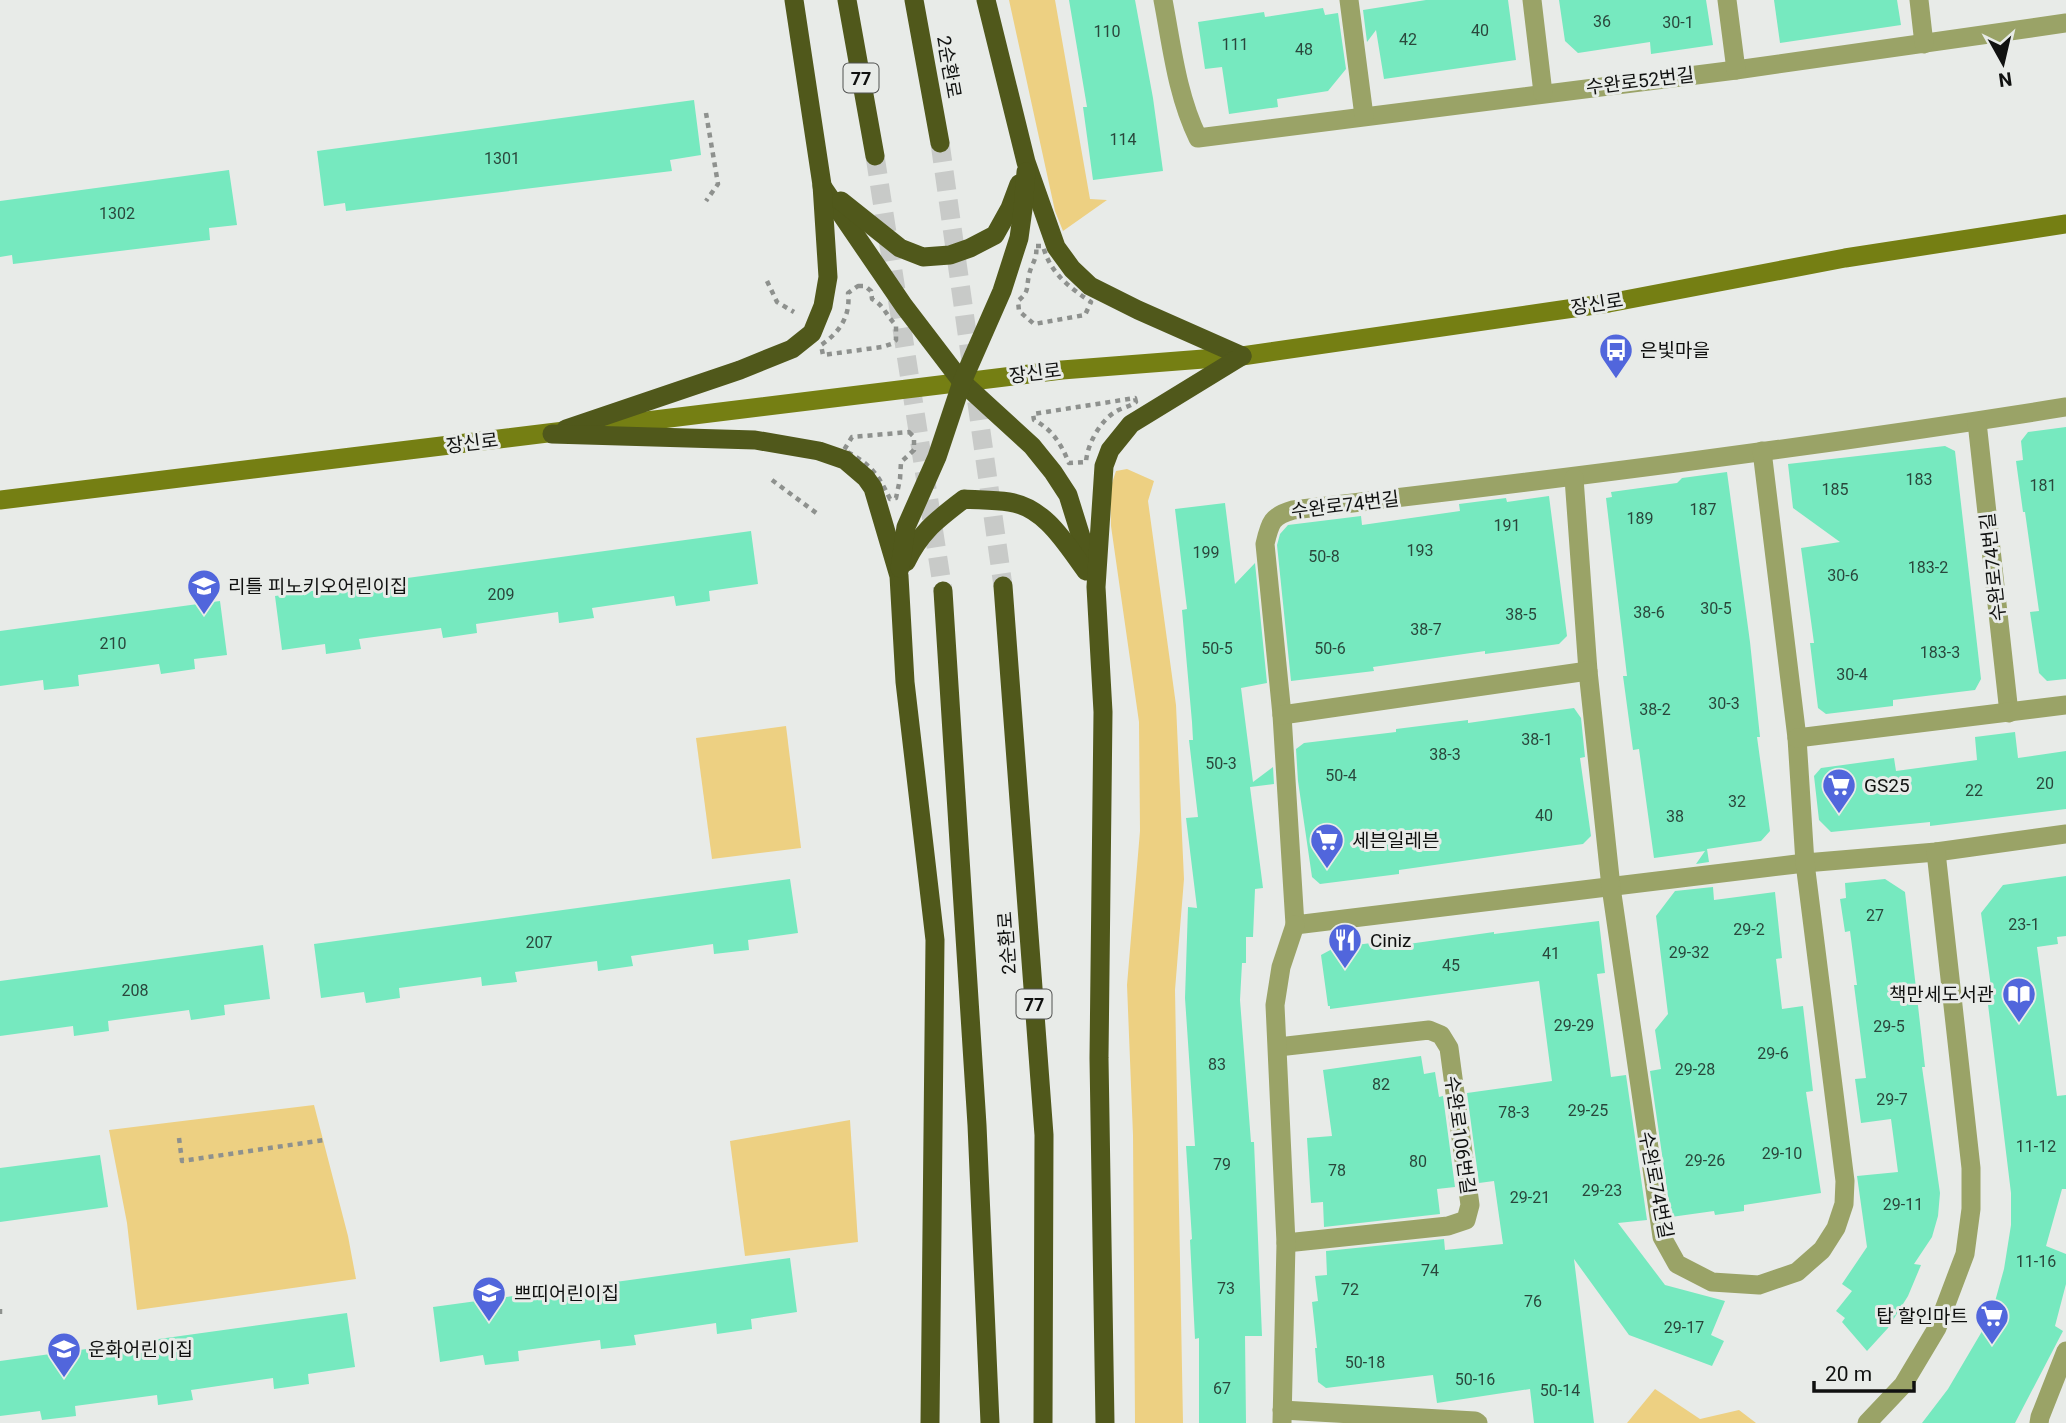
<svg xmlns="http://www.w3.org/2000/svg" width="2066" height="1423" font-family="Roboto,'Noto Sans KR',sans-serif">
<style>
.green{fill:#edd082}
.building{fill:#76e9bf}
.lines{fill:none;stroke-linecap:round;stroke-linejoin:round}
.trunk-tunnel{stroke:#c8cac8;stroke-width:19;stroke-dasharray:19 10;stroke-linecap:butt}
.path{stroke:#8e918e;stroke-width:4.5;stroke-dasharray:5 5;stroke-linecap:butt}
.minor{stroke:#9aa367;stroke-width:19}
.secondary{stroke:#757f13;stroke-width:19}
.trunk{stroke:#50581b;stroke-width:19}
.labels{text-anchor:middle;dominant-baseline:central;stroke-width:6;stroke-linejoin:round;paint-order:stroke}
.number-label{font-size:16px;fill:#2a473c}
.shield{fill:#e8ebe8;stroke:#515251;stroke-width:2}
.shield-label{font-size:18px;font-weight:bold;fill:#101110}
.street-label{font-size:19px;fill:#101110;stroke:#e8ebe8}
.poi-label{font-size:19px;fill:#101110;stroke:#e8ebe8;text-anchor:start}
</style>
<rect width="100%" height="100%" fill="#e8ebe8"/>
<g class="green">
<path d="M1009,0H1055L1090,199L1107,200L1063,231L1055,211Z"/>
<path d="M1127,469L1154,481L1148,501L1176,705L1184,879L1175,990L1183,1423H1135L1133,1135L1127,985L1140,831L1139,722L1111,526L1110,489L1116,471Z"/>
<path d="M786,726L801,848L712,859L696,738Z"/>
<path d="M314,1105L348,1236L356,1279L137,1310L127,1223L109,1130Z"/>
<path d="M850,1120L858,1242L745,1256L730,1141Z"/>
<path d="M1655,1389L1700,1419L1739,1410L1756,1423H1627Z"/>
</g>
<g class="building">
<path d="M1069,0H1135L1153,98L1163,171L1093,180L1083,107H1087Z"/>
<path d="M1426,0H1508L1516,60L1384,79L1376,30L1367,42L1363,10Z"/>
<path d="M1559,0H1706L1713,45L1651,54L1650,42L1578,53L1565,41Z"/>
<path d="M1774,0H1897L1901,25L1780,43Z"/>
<path d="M1323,8L1325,15L1338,13L1346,69L1328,91L1277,99L1278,107L1229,114L1222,67L1205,69L1198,22L1264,12L1265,17Z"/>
<path d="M694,100L701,155L670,160L672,171L346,211L345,203L324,206L317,151Z"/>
<path d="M229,170L237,225L209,228L210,240L13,264L12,255L0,257V201Z"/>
<path d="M2066,427V679L2047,681L2039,673L2030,612L2039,611L2025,512H2023L2016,461L2023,460L2021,441L2028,432Z"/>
<path d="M1945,446L1955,451L1981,679L1975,690L1893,700V706L1826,714L1818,708L1810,643H1814L1801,548L1840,542L1793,508L1788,464Z"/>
<path d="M1727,472L1750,642L1760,737H1757L1770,831L1761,841L1707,849L1709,862L1696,864L1705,851L1654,858L1639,749L1633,750L1623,676H1627L1606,498L1612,497L1611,492L1677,483L1682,478Z"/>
<path d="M1549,496L1567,636L1559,644L1485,654V651L1373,667L1374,671L1291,681L1277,545L1280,534L1288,525L1361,516L1362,525L1460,511L1459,504L1506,498L1507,502Z"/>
<path d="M1225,503L1235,584L1255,563L1267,683L1241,688L1253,782L1273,767L1274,784L1250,787L1263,888L1255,889L1253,937H1246V963H1242L1240,1000L1251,1142H1254L1262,1336H1245L1246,1423H1199V1338L1195,1339L1190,1240L1192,1239L1186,1146H1195L1185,998L1188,907L1197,908L1186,818L1198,817L1189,740H1193L1192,722L1182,610L1187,609L1175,509Z"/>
<path d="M751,531L758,584L709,591L710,601L676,606L674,596L592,608L594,618L559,623L558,612L476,624L477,633L443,638L441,628L359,639L361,649L326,654L325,644L282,650L275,596Z"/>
<path d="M220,601L227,655L194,659L195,669L161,674L159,664L78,675L79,686L44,690L43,680L0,686V631Z"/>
<path d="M1574,708L1581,718L1585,757L1580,758L1591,836L1583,844L1399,870V874L1320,884L1312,877L1298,781L1296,749L1304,743L1396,732V729L1468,720V723Z"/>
<path d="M2015,732L2018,758L2066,751V809L1930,826V822L1831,832L1819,820L1814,776L1821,768L1894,758L1896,771L1977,760L1975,737Z"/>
<path d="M2066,876V936L2057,937L2058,944L2037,947L2057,1096L2066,1095V1189H2062L2046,1246L2066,1254V1284L2055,1326L2063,1331L2015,1423H1922L1948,1389L1991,1316L2004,1269L2011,1225V1193L1986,988L1991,987L1981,913L2003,885Z"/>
<path d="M790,879L798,933L748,940L749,950L714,954L713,944L631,956L633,966L598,971L597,961L515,972L517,982L482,986L481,977L399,988L400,998L366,1003L364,992L321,998L314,944Z"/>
<path d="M1885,879L1905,892L1925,1067H1922L1940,1193L1938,1216L1932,1237L1914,1264L1921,1265L1908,1296L1888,1328L1867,1351L1842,1322L1845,1318L1836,1311L1852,1291L1842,1284L1867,1247L1857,1176L1898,1172L1891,1119L1861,1123L1855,1079L1866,1078L1854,985H1857L1850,931L1845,932L1840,899L1846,898L1845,883Z"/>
<path d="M1713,887L1714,900L1775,892L1782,958L1776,959L1782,1009L1803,1006L1813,1091L1806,1092L1821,1193L1744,1205V1211L1715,1215L1714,1211L1671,1217L1650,1071L1661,1069L1655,1030L1668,1014L1656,916L1675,891Z"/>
<path d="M1599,921L1605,973L1597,974L1611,1077L1626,1075L1647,1220L1618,1223L1665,1285L1725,1301L1711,1335L1724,1341L1712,1366L1629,1335L1574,1259L1594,1423H1534L1530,1389L1437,1403L1433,1375L1326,1388L1318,1382L1315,1348H1317L1312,1302L1318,1301L1315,1276L1327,1275L1326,1251L1444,1239L1445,1250L1503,1244L1494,1181L1479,1183L1467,1093L1552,1081L1539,981L1330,1009V1006H1328L1321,955L1334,948L1386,941L1387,947L1494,932V934Z"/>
<path d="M263,945L270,999L224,1005L225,1015L191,1020L189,1010L108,1021L109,1031L74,1036L73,1026L0,1036V981Z"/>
<path d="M1421,1056L1424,1074L1435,1072L1439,1097L1443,1096L1455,1187L1437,1189L1440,1214L1324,1227L1323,1202L1311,1203L1307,1138L1332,1136L1323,1070Z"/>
<path d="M100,1155L108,1207L0,1222V1168Z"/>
<path d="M790,1258L797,1312L751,1319L752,1329L717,1334L716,1323L634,1335L636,1345L601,1349L600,1340L518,1351L519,1361L485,1365L483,1355L440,1362L433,1307Z"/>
<path d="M347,1313L355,1367L308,1374L309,1384L274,1389L273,1378L191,1390L193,1400L158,1405L157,1395L75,1406L76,1416L42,1420L40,1411L0,1416V1361Z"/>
</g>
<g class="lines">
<g class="trunk-tunnel">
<path d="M940,143L1003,586"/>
<path d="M875,156L943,591"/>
</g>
<g class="path">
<path d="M706,113L718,184L706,201"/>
<path d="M1036,246H1043C1050,273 1069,287 1091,302L1085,315L1034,324L1019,311L1018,301C1030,291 1026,288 1029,275C1031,264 1038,259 1036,246Z"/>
<path d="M767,281L777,302L794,312"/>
<path d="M858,286H865L871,291L872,299C884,305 887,317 896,325V340L891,344L882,347L823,355L821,345C839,333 851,316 848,293Z"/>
<path d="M1135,398L1136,402C1129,407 1121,408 1115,412C1100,421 1087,445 1086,462L1069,463C1061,444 1053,430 1034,420L1033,414Z"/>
<path d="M909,432L914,437V450L901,462L900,479L896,498L890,499C877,472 870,464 844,450L852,437Z"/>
<path d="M772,480L819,515"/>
<path d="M179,1138L182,1161L324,1140"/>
<path d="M0,1309V1317"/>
</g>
<g class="minor">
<path d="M1163,0C1172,47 1177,95 1198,138L1736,70L2066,23"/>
<path d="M1349,0L1364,116"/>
<path d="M1532,0L1543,93"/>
<path d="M1727,0L1736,70"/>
<path d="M1919,0L1924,44"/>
<path d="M2066,407C1809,448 1551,480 1293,510C1272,516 1270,522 1265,544L1282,715L1295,925L1805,863L1936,852L2066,834"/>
<path d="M1977,422L2009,713"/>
<path d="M1574,478L1588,671L1611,887L1662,1237L1677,1264L1712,1282L1759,1285L1797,1272L1822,1250L1836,1228L1844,1204L1845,1181L1805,863L1797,738L1762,451"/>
<path d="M1282,715L1588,671"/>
<path d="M1797,738L2066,705"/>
<path d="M1278,1047L1429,1030L1441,1035L1449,1048L1470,1205L1466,1220L1448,1226L1286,1243"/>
<path d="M1282,1410L1475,1421L1478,1423"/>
<path d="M1282,1423L1286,1243L1275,1005L1281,967L1295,925"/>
<path d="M1867,1423L1903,1385L1937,1328L1965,1254L1971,1209V1168L1936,852"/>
<path d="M2039,1423L2040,1417L2066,1351"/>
</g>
<path class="secondary" d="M0,500L1062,370L1242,356L1609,303L1845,258L2066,224"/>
<g class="trunk">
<path d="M847,0L875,156"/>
<path d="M914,0L940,143"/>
<path d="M986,0L1026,162L1056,247L1072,269L1090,286L1138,310L1242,356"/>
<path d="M822,186L904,306L962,382L1032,446L1053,472L1068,495L1092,572"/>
<path d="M841,201L900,248L923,257L950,255L970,248L995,235L1010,208L1019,184"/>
<path d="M566,429L740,370L792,349L812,333L823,306L828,277L822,185L794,0"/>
<path d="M552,434L755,440L819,451L845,460L866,478L873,488L899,576L905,682L935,940L930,1423"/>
<path d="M906,562C921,531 937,520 964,499C978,500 994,500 1009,502C1045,507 1066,544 1086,571"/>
<path d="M900,568L906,527L937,457L962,382L1002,291L1019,238L1023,209L1026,172"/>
<path d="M1003,586L1044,1135L1043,1423"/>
<path d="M943,591L977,1125L990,1423"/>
<path d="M1105,1423L1099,1058L1103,712L1096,587L1104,466L1110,450L1131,424L1242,356"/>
</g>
</g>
<defs>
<g id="bus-pin" transform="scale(1.75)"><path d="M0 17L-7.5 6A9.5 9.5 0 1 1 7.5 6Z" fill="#5166dc" stroke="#e8ebe8"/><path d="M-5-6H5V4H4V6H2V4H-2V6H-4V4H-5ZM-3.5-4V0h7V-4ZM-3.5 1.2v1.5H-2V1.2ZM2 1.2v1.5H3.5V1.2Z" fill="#fff"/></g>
<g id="school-pin" transform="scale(1.75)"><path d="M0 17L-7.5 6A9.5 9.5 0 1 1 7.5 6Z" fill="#5166dc" stroke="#e8ebe8"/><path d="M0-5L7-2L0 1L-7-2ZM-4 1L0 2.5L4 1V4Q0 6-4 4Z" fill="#fff"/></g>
<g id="supermarket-pin" transform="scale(1.75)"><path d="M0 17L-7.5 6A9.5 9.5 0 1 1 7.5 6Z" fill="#5166dc" stroke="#e8ebe8"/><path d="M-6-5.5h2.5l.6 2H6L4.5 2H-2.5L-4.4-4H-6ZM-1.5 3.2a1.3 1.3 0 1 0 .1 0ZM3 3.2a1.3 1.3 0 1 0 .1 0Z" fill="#fff"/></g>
<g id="restaurant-pin" transform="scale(1.75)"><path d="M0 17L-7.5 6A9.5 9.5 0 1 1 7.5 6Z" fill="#5166dc" stroke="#e8ebe8"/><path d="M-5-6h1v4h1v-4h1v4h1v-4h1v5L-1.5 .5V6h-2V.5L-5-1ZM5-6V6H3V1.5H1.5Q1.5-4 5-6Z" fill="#fff"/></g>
<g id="library-pin" transform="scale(1.75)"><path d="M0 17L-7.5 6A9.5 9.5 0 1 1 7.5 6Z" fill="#5166dc" stroke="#e8ebe8"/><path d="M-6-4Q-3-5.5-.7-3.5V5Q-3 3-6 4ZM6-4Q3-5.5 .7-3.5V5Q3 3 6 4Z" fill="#fff"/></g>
</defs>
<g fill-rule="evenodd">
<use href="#bus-pin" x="1616" y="350"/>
<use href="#school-pin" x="204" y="586"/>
<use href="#supermarket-pin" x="1839" y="785"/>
<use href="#supermarket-pin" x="1327" y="840"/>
<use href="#restaurant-pin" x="1345" y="940"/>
<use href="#library-pin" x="2019" y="994"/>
<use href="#school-pin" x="489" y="1293"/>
<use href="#supermarket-pin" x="1992" y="1316"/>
<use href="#school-pin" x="64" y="1349"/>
</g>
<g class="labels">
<g class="number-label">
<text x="1602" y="21">36</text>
<text x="1678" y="22">30-1</text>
<text x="1480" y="30">40</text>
<text x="1107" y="31">110</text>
<text x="1408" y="39">42</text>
<text x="1235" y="44">111</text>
<text x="1304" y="49">48</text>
<text x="1123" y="139">114</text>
<text x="502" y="158">1301</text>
<text x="117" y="213">1302</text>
<text x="1919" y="479">183</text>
<text x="2043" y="485">181</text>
<text x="1835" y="489">185</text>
<text x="1703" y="509">187</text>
<text x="1640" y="518">189</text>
<text x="1507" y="525">191</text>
<text x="1420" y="550">193</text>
<text x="1206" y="552">199</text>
<text x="1324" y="556">50-8</text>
<text x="1928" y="567">183-2</text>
<text x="1843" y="575">30-6</text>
<text x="501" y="594">209</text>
<text x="1716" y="608">30-5</text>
<text x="1649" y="612">38-6</text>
<text x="1521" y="614">38-5</text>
<text x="1426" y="629">38-7</text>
<text x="113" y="643">210</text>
<text x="1217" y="648">50-5</text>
<text x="1330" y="648">50-6</text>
<text x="1940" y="652">183-3</text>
<text x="1852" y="674">30-4</text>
<text x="1724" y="703">30-3</text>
<text x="1655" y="709">38-2</text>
<text x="1537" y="739">38-1</text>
<text x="1445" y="754">38-3</text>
<text x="1221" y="763">50-3</text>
<text x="1341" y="775">50-4</text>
<text x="2045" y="783">20</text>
<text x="1974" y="790">22</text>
<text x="1737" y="801">32</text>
<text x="1544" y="815">40</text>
<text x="1675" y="816">38</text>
<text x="1875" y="915">27</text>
<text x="2024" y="924">23-1</text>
<text x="1749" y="929">29-2</text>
<text x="539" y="942">207</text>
<text x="1689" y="952">29-32</text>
<text x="1551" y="953">41</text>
<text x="1451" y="965">45</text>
<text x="135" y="990">208</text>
<text x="1574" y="1025">29-29</text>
<text x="1889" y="1026">29-5</text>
<text x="1773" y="1053">29-6</text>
<text x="1217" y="1064">83</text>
<text x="1695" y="1069">29-28</text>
<text x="1381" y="1084">82</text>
<text x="1892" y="1099">29-7</text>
<text x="1588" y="1110">29-25</text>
<text x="1514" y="1112">78-3</text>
<text x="2036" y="1146">11-12</text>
<text x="1782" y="1153">29-10</text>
<text x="1705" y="1160">29-26</text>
<text x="1418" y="1161">80</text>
<text x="1222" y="1164">79</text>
<text x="1337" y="1170">78</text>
<text x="1602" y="1190">29-23</text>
<text x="1530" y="1197">29-21</text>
<text x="1903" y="1204">29-11</text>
<text x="2036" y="1261">11-16</text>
<text x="1430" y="1270">74</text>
<text x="1226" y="1288">73</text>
<text x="1350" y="1289">72</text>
<text x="1533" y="1301">76</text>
<text x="1684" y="1327">29-17</text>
<text x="1365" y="1362">50-18</text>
<text x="1475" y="1379">50-16</text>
<text x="1222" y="1388">67</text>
<text x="1560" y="1390">50-14</text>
</g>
<g class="shield">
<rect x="843.5" y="63.5" width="35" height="29" rx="5"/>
<rect x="1016.5" y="989.5" width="35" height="29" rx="5"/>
</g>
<g class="shield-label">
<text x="861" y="78">77</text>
<text x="1034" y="1004">77</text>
</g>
<g class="street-label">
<text transform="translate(949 67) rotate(80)">2순환로</text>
<text transform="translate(1640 81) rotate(-7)">수완로52번길</text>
<text transform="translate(1597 304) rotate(-9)">장신로</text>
<text transform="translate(1035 373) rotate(-7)">장신로</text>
<text transform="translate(472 443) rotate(-7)">장신로</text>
<text transform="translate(1345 505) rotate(-7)">수완로74번길</text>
<text transform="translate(1993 567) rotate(-96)">수완로74번길</text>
<text transform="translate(1007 943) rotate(-94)">2순환로</text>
<text transform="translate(1460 1135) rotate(82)">수완로106번길</text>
<text transform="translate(1656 1185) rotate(79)">수완로74번길</text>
</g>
<g class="poi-label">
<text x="1640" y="350">은빛마을</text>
<text x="228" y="586">리틀 피노키오어린이집</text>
<text x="1864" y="785">GS25</text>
<text x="1352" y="840">세븐일레븐</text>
<text x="1370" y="940">Ciniz</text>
<text x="1994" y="994" text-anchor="end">책만세도서관</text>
<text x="514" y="1293">쁘띠어린이집</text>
<text x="1968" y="1316" text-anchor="end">탑 할인마트</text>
<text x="88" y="1349">운화어린이집</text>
</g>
</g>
<g transform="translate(2003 63) rotate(172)" stroke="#e8ebe8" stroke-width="5" paint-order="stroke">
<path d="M0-5L12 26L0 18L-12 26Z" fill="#101110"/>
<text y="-10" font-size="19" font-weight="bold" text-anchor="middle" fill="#101110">N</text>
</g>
<path d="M1814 1381v10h100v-10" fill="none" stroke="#101110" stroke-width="3.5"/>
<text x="1825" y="1381" font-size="21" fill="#101110" stroke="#e8ebe8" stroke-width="5" paint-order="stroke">20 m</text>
</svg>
